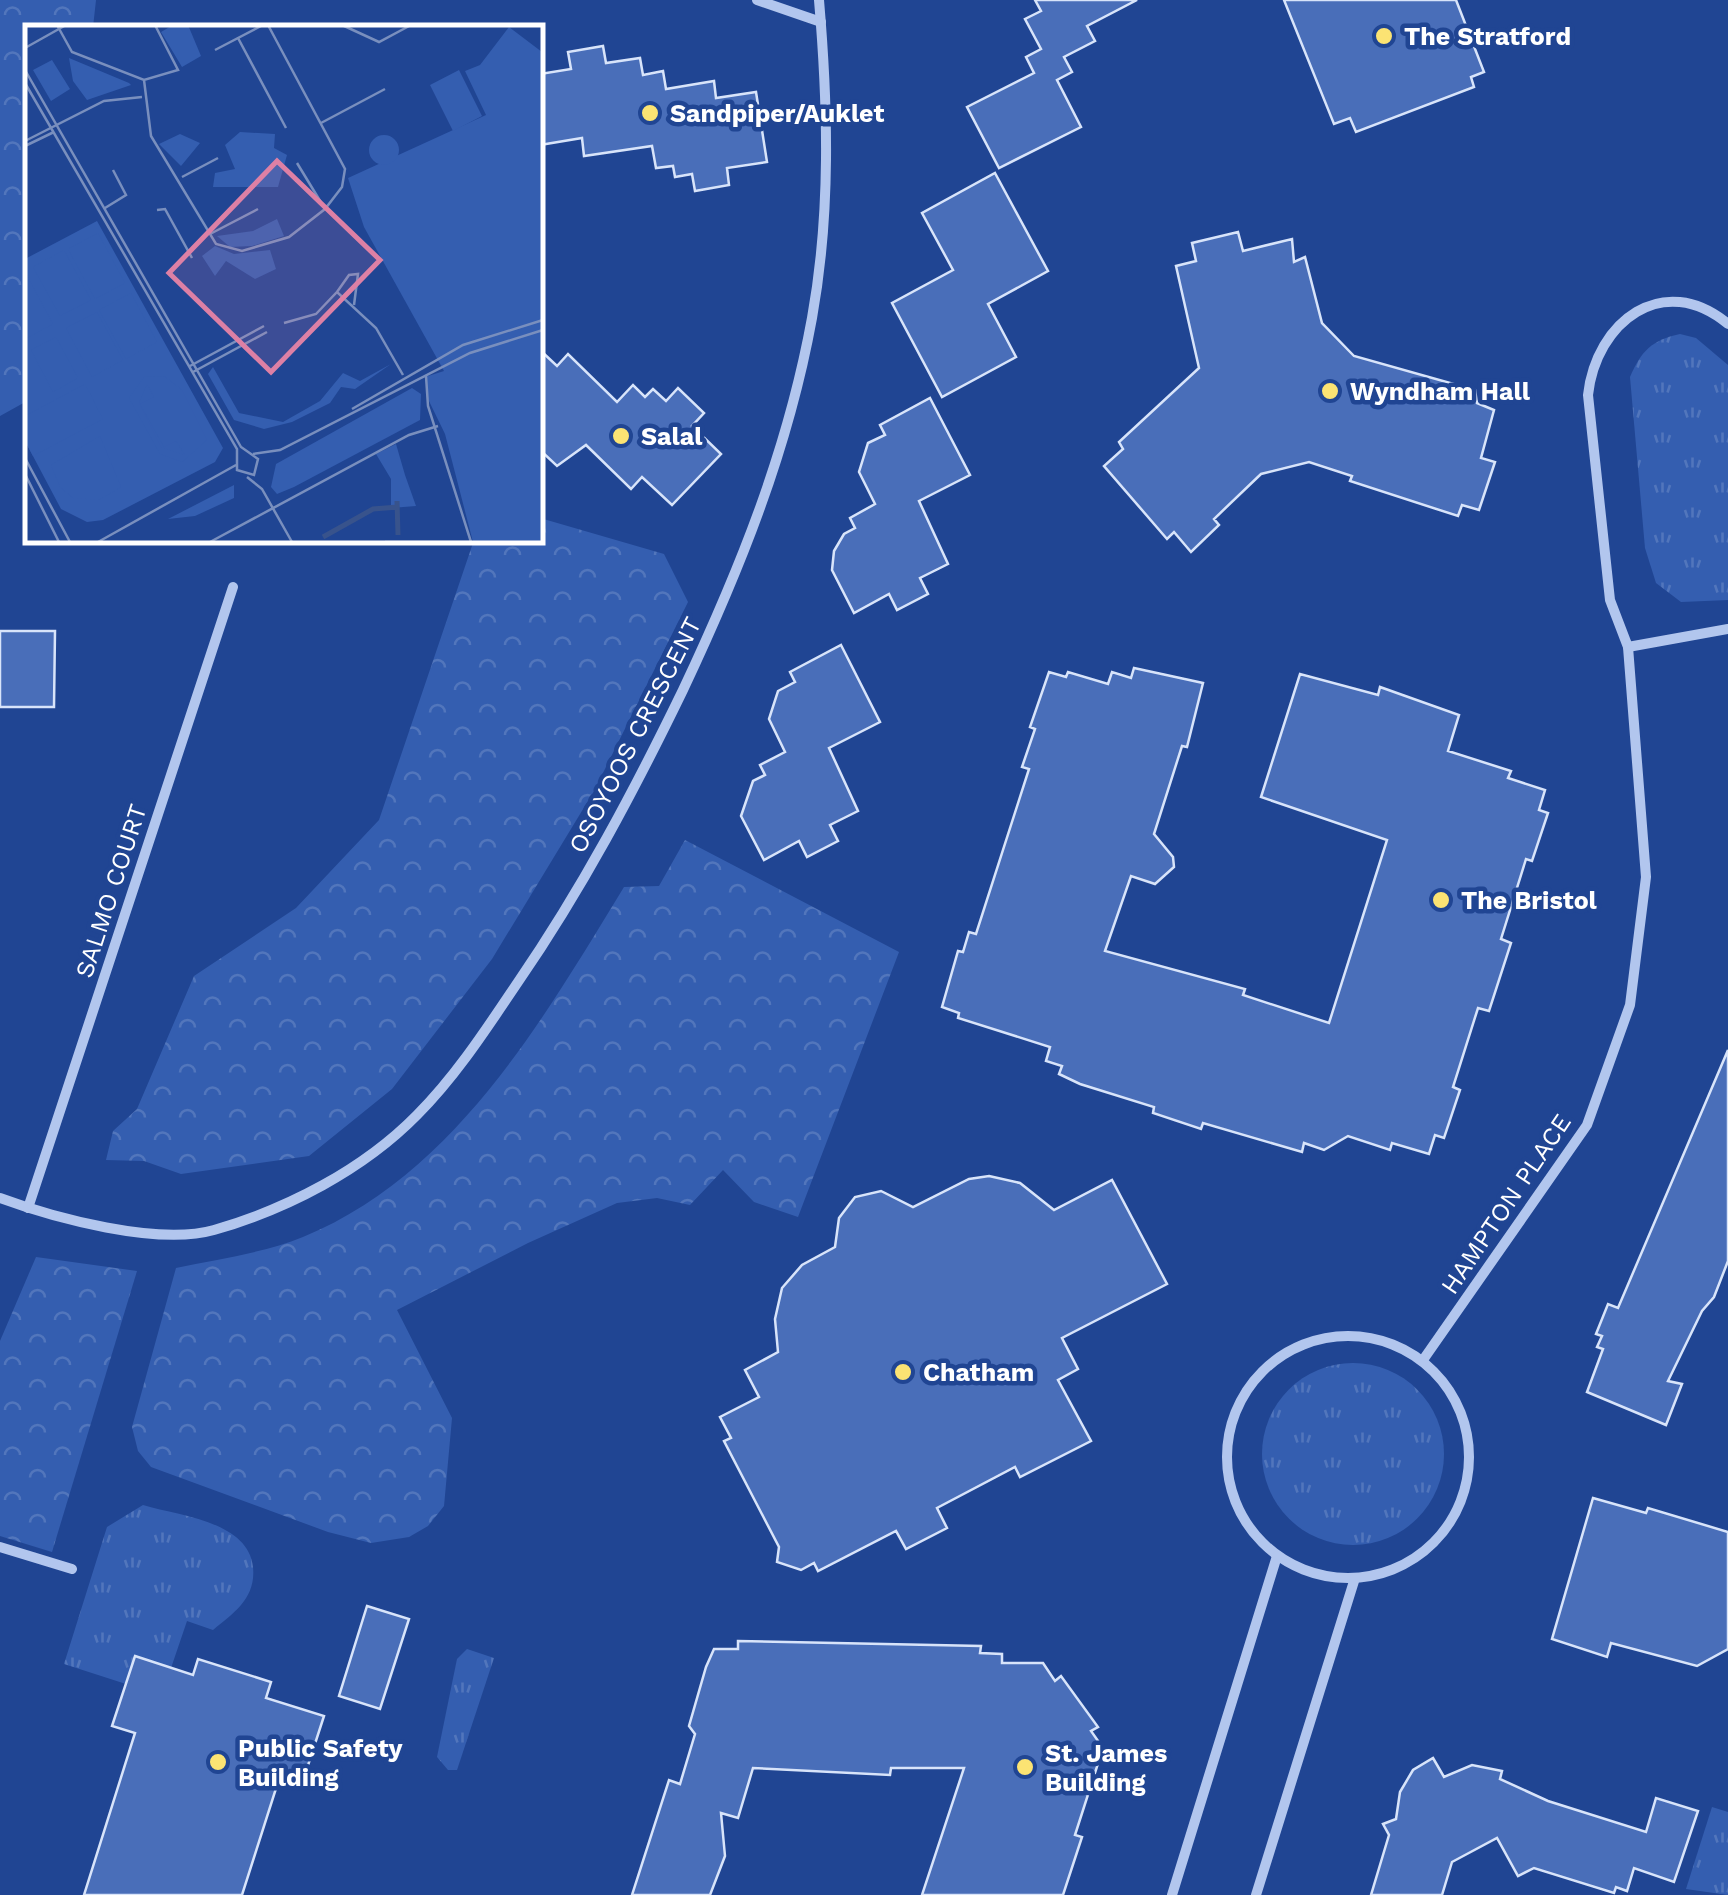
<svg xmlns="http://www.w3.org/2000/svg" width="1728" height="1895" font-family="'Work Sans',sans-serif">
<style>
.grass{fill:url(#grass-tufts)}
.forest{fill:url(#forest-crowns)}
.building{fill:#496eb9;stroke:#d8e4fa;stroke-width:2.5}
.lines{fill:none;stroke-linecap:round;stroke-linejoin:round}
.street{stroke:#b2c6ee;stroke-width:10}
.poi-dot{fill:#fbe373;stroke:#204593;stroke-width:4}
.labels{text-anchor:middle;dominant-baseline:central;stroke-width:9;stroke-linejoin:round;paint-order:stroke}
.poi-label{font-size:25px;font-weight:bold;fill:#fff;stroke:#204593;text-anchor:start}
.street-label{font-size:25px;fill:#fff;stroke:#204593}
.inset-river{fill:none;stroke:#38538c;stroke-width:5}
.inset-road{fill:none;stroke:#798fbe;stroke-width:2.5}
.view{fill:#dd80a5;fill-opacity:0.15;stroke:#dd80a5;stroke-width:5}
.inset-edge{fill:none;stroke:#fff;stroke-width:5}
</style>
<defs>
<pattern id="grass-tufts" width="24" height="20" patternUnits="userSpaceOnUse" patternTransform="scale(2.5)"><rect width="24" height="20" fill="#345eb0"/><path d="M3 7l-1-3M5 7V3M7 7l1-3M15 17l-1-3M17 17v-4M19 17l1-3" fill="none" stroke="#5276bc"/></pattern>
<pattern id="forest-crowns" width="20" height="18" patternUnits="userSpaceOnUse" patternTransform="scale(2.5)"><rect width="20" height="18" fill="#345eb0"/><path d="M2 6a3 3 0 1 1 6 0M12 15a3 3 0 1 1 6 0" fill="none" stroke="#5276bc"/></pattern>
</defs>
<rect width="100%" height="100%" fill="#204593"/>
<g class="grass">
<path d="M1680,334L1696,338L1728,365V600L1681,602L1656,583L1645,548L1630,377C1641,351 1652,340 1680,334Z"/>
<circle cx="1353" cy="1454" r="91"/>
<path d="M143,1505C179,1516 248,1521 253,1567C256,1598 235,1612 213,1630L187,1621L171,1668L126,1684L64,1664L107,1527Z"/>
<path d="M467,1649L494,1658L457,1770H448L437,1757L457,1659Z"/>
<path d="M1712,1807L1728,1812V1895L1686,1889Z"/>
</g>
<g class="forest">
<path d="M0,0H96L93,27L28,28L27,401L0,416Z"/>
<path d="M540,518L664,554L688,602L594,791L492,959L392,1089L309,1156L181,1174L144,1161L106,1160L113,1131L137,1109L194,976L296,908L379,820L474,540H540Z"/>
<path d="M685,840L899,952L798,1217L754,1202L723,1170L690,1205L657,1198L617,1203L528,1243L397,1310L452,1418L444,1506L428,1526L409,1537L371,1543L328,1532L151,1467L138,1451L132,1427L176,1268C218,1259 264,1253 303,1237C455,1174 542,1021 624,887L659,886Z"/>
<path d="M36,1257L137,1271L52,1552L0,1536V1341Z"/>
</g>
<g class="building">
<path d="M1035,0H1137L1087,26L1095,41L1064,57L1072,72L1057,80L1081,127L999,168L967,107L1034,73L1026,57L1041,49L1025,19L1041,11Z"/>
<path d="M1284,0H1456L1484,72L1471,77L1474,87L1356,132L1350,118L1334,124Z"/>
<path d="M603,46L606,63L640,58L643,75L663,71L666,89L714,81L716,98L756,92L767,162L727,168L729,185L695,191L692,174L675,177L673,166L656,168L652,146L584,156L582,138L540,145V74L571,69L568,52Z"/>
<path d="M995,173L1048,271L988,304L1016,357L942,397L892,303L953,270L922,213Z"/>
<path d="M1238,232L1243,251L1292,239L1294,262L1305,257L1322,323L1354,356L1475,390L1477,403L1494,410L1481,458L1495,462L1479,510L1462,505L1458,516L1350,481L1352,476L1309,462L1261,474L1214,519L1219,525L1191,552L1174,532L1167,539L1104,466L1123,449L1119,442L1199,368L1176,266L1196,261L1192,243Z"/>
<path d="M540,350L557,366L568,354L617,402L633,385L645,397L653,389L666,401L678,388L704,413L692,426L721,454L672,505L642,477L631,489L586,445L557,466L540,450Z"/>
<path d="M930,398L970,475L919,501L948,564L920,578L928,594L897,610L889,594L854,613L832,570L834,551L844,534L855,528L850,518L875,504L859,472L868,443L885,435L880,425Z"/>
<path d="M0,631H55L54,707H0Z"/>
<path d="M841,645L880,722L829,748L858,811L830,825L838,841L807,857L799,841L764,860L741,816L753,781L765,775L760,765L785,752L769,719L778,691L795,682L790,672Z"/>
<path d="M1134,668L1203,683L1187,747L1182,746L1154,834L1173,857L1174,867L1155,884L1131,876L1105,951L1245,989L1243,995L1329,1023L1387,840L1261,797L1300,674L1378,695L1380,687L1459,715L1448,751L1511,771L1508,778L1545,790L1539,810L1548,813L1532,861L1526,859L1501,939L1511,943L1489,1011L1478,1008L1453,1087L1460,1090L1444,1138L1435,1135L1429,1154L1392,1143L1390,1150L1348,1136L1324,1150L1304,1143L1302,1152L1203,1123L1201,1129L1153,1113L1154,1107L1080,1084L1059,1074L1062,1066L1046,1061L1050,1047L958,1018L959,1013L942,1007L958,951L963,952L969,932L976,934L1029,769L1022,767L1035,729L1030,727L1049,672L1066,677L1068,672L1108,684L1112,672L1131,678Z"/>
<path d="M1728,1050V1261L1714,1297L1702,1311L1668,1381L1682,1384L1666,1425L1587,1392L1603,1349L1597,1347L1602,1336L1596,1334L1608,1304L1618,1308Z"/>
<path d="M989,1176L1020,1183L1054,1210L1112,1180L1167,1284L1062,1338L1078,1369L1058,1380L1091,1441L1020,1477L1015,1467L937,1508L947,1528L906,1549L896,1531L818,1571L814,1563L801,1570L777,1562L779,1547L724,1441L731,1438L720,1417L759,1397L745,1370L778,1352L775,1319L782,1288L802,1265L835,1247L839,1218L855,1197L881,1191L913,1207L969,1179Z"/>
<path d="M1593,1498L1646,1513L1648,1508L1728,1532V1649L1697,1666L1611,1643L1607,1657L1552,1639Z"/>
<path d="M367,1606L409,1619L380,1709L339,1696Z"/>
<path d="M738,1641L981,1646L980,1653L1002,1654V1663H1043L1055,1681L1061,1676L1098,1727L1091,1731L1103,1748L1075,1835L1082,1837L1063,1895H922L964,1768H891L890,1775L753,1768L738,1818L721,1813L725,1856L710,1895H632L669,1780L680,1784L695,1734L689,1726L706,1667L714,1649H738Z"/>
<path d="M135,1656L193,1675L198,1659L271,1682L266,1698L324,1716L301,1787L279,1779L242,1895H84L135,1733L112,1726Z"/>
<path d="M1433,1758L1444,1777L1472,1765L1502,1771L1500,1779L1548,1801L1646,1832L1656,1798L1698,1811L1674,1882L1634,1868L1627,1891L1616,1887L1614,1893L1534,1868L1518,1876L1497,1838L1452,1862L1442,1895H1371L1389,1835L1383,1824L1396,1819L1400,1792L1413,1770Z"/>
</g>
<g class="lines">
<g class="street">
<path d="M757,0L821,22"/>
<path d="M1628,647L1610,600L1588,395C1596,322 1663,270 1728,324"/>
<path d="M0,1198C54,1218 158,1246 214,1230C287,1209 363,1170 417,1115C456,1076 487,1028 518,982C582,889 634,791 683,690C740,569 788,450 812,318C831,213 828,106 819,0"/>
<path d="M28,1208L233,587"/>
<circle cx="1348" cy="1457" r="121"/>
<path d="M1423,1360L1587,1125L1630,1005L1646,877L1628,647L1728,629"/>
<path d="M0,1547L72,1569"/>
<path d="M1172,1895L1277,1556"/>
<path d="M1256,1895L1355,1578"/>
</g>
</g>
<g class="poi-dot">
<circle cx="1384" cy="36" r="10"/>
<circle cx="650" cy="113" r="10"/>
<circle cx="1330" cy="391" r="10"/>
<circle cx="621" cy="436" r="10"/>
<circle cx="1441" cy="900" r="10"/>
<circle cx="903" cy="1372" r="10"/>
<circle cx="218" cy="1762" r="10"/>
<circle cx="1025" cy="1767" r="10"/>
</g>
<g class="labels">
<g class="poi-label">
<text x="1404" y="36">The Stratford</text>
<text x="670" y="113">Sandpiper/Auklet</text>
<text x="1350" y="391">Wyndham Hall</text>
<text x="641" y="436">Salal</text>
<text x="1461" y="900">The Bristol</text>
<text x="923" y="1372">Chatham</text>
<text x="238" y="1748">Public Safety<tspan x="238" dy="29">Building</tspan></text>
<text x="1045" y="1753">St. James<tspan x="1045" dy="29">Building</tspan></text>
</g>
<g class="street-label">
<text transform="translate(635 735) rotate(-63)">OSOYOOS CRESCENT</text>
<text transform="translate(111 891) rotate(-72)">SALMO COURT</text>
<text transform="translate(1506 1204) rotate(-56)">HAMPTON PLACE</text>
</g>
</g>
<g transform="translate(25 25)">
<rect width="518" height="518" fill="#204593"/>
<path d="M148,0H163L176,31L157,42L136,7ZM484,2L517,27V517H448L420,409L403,374L400,352L419,346L339,202L323,153L461,90L440,46L455,40ZM44,33L104,58L106,60L62,75L48,56ZM27,35L45,64L26,76L8,45ZM215,107L250,109L249,123L262,130L253,162H188L190,148L210,144L200,120ZM155,109L175,118L156,141L134,119ZM252,194L259,211L227,221L205,222L192,211L228,206ZM72,196L198,423L190,437L78,495L62,497L36,484L0,416V234ZM190,221L209,229L245,225L251,244L230,254L201,236L190,251L177,231ZM366,339L330,364L316,362L305,378L267,397L239,404L209,395L183,349L188,342L214,388L258,397L295,376L318,348L335,356ZM387,363L396,369L395,395L269,462L252,469L246,462L251,439ZM371,419L380,450L391,481L366,483V454L351,429ZM209,460V473L170,491L143,494Z" fill="#345eb0"/>
<path d="M434,45L457,91L428,106L405,60ZM344 125a15 15 0 1 1 30 0a15 15 0 1 1-30 0ZM73,208L100,258L70,274L43,224ZM39,225L66,275L35,291L8,242ZM0,247L28,299L0,314ZM106,268L132,317L101,334L74,285ZM72,287L98,335L67,352L41,303ZM31,312L53,353L28,367L6,325ZM139,351L157,365L182,415L157,437L135,429L104,373L119,352ZM122,359L129,372L115,379L139,422L151,416L160,430L136,422L114,378ZM60,359L78,394L8,431L0,416V391ZM75,411L96,462L74,475L48,473L35,462L26,440Z" fill="#345eb0" fill-rule="evenodd"/>
<path class="inset-river" d="M372,476L373,510M298,512L348,484L373,482"/>
<path class="inset-road" d="M32,0L47,27L119,55L153,45L130,0M317,0L354,17L386,0M213,13L261,103M0,23L41,0M190,25L238,0M0,45L216,422L233,434L229,450L212,445V424L0,58M119,55L126,111L191,219L217,226L264,212L300,184L317,162L320,144L243,0M296,98L360,64M0,116L79,76L117,72M0,121L29,107M272,138L300,184M157,152L193,133M80,183L101,170L88,145M132,185L140,184L167,233M185,209L233,184M312,267L324,250L333,249L329,280M259,298L291,289L312,267L351,303L378,350M165,341L239,301M168,347L242,307M401,351L403,381L446,517M327,384L438,320L518,295M228,429L255,425L445,328L518,305M0,433L45,517M0,449L34,517M222,452L237,464L267,517M73,517L211,440M185,517L384,410L413,401M360,517H446"/>
<path class="view" d="M252,136L355,235L246,347L144,248Z"/>
<rect width="518" height="518" class="inset-edge"/>
</g>
</svg>
